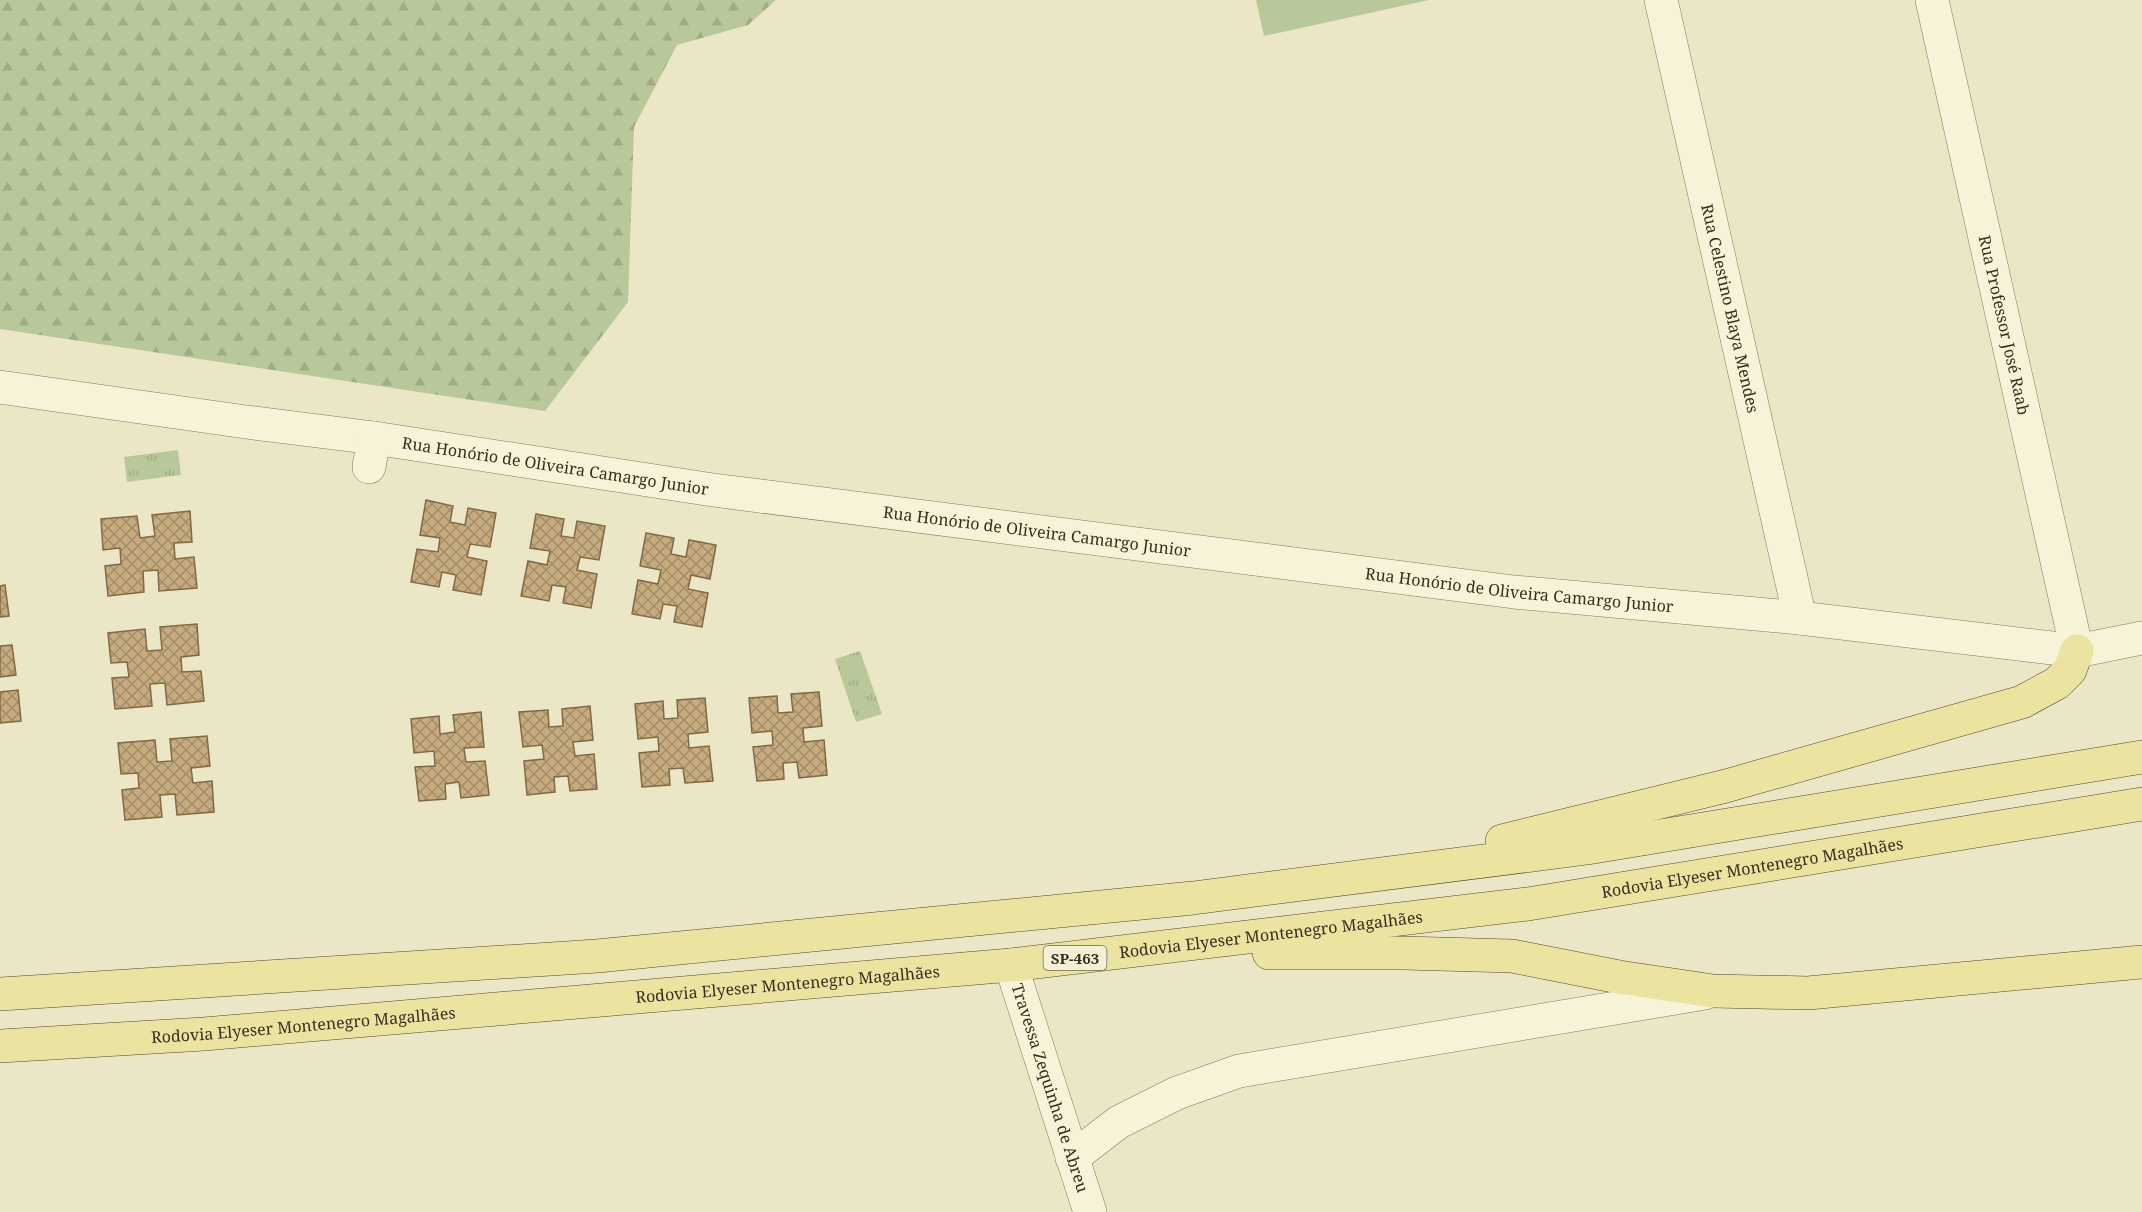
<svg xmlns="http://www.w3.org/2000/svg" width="2142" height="1212" font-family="'Noto Serif',serif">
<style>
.grass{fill:url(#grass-tufts)}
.forest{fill:url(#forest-firs)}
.pitch{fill:#b9c89a}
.building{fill:url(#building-cross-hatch);stroke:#826945;stroke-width:1.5}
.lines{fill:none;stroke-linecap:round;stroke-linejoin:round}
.minor-casing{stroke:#847a5d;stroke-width:34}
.major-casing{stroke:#534731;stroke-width:34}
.minor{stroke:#f6f3d8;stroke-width:33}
.major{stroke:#ebe3a0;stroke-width:33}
.labels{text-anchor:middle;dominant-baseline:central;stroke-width:6;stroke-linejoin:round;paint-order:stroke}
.shield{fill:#f3f0d5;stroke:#6f6956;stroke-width:1.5}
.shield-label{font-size:15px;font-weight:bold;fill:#362f20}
.street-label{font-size:16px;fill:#362f20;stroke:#f3f0d5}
</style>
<defs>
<pattern id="grass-tufts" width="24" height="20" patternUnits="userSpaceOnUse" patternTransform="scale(1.5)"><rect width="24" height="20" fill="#b9c89a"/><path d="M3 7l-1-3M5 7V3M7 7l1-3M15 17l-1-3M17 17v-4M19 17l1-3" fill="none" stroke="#a0ac84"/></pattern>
<pattern id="forest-firs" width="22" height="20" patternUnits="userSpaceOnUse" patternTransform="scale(1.5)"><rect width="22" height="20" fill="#b9c89a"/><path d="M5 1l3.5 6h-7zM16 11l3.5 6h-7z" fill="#a0ac84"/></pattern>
<pattern id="building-cross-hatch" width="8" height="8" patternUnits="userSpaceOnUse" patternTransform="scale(1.5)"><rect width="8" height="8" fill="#c6ab7e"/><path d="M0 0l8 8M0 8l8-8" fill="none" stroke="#a28c67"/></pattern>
</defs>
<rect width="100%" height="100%" fill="#ebe7c6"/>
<g class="grass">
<path d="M178,450L181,475L127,482L124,457Z"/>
<path d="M860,651L882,714L856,722L835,659Z"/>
</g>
<path class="forest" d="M0,0H776L748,25L677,45L634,127L628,302L545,411L0,329Z"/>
<path class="pitch" d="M1256,0H1429L1264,36Z"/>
<g class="building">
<path d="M426,500L453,506L450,522L465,525L468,508L496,513L490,547L470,544L467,557L487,561L481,595L453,590L456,575L442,572L439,587L411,582L417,549L438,552L440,538L420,535Z"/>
<path d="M190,511L192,542L174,543L175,559L194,557L197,588L159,591L158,570L143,571L144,592L108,596L105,566L121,564L120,548L103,550L101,519L137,516L140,538L155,536L152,515Z"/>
<path d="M536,514L564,519L561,536L574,538L577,521L605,526L599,560L580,557L577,570L597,574L591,608L563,603L566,587L552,585L549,601L521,596L528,561L547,565L550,551L530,548Z"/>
<path d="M646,533L674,538L671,554L686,557L689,540L716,545L710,579L691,575L688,589L708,593L702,627L674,622L677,606L663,604L660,619L632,614L638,580L658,584L661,570L640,566Z"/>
<path d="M5,585L9,616L0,617V586Z"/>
<path d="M197,624L199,655L181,657L182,672L201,671L204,701L167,705L165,683L150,684L152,706L115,709L112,678L129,677L127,662L111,663L108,633L145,629L147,651L162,650L160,627Z"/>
<path d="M12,645L16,675L0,677V646Z"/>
<path d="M18,690L21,721L0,723V692Z"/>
<path d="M819,692L822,726L803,728L804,742L824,740L827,775L799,778L797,762L783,763L784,779L757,781L753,747L773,745L772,731L752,733L749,698L777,696L778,713L793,712L791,694Z"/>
<path d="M705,698L708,732L688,734L689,748L709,746L713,781L685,783L683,768L669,769L670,785L642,787L639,753L659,751L658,737L638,739L635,704L663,701L664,719L678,718L677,700Z"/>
<path d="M590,706L593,740L573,742L575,756L594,754L597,789L570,791L568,776L554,777L555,792L527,795L524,761L544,759L542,745L523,747L519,712L548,710L549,727L563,726L562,709Z"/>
<path d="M481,712L484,747L464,748L466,762L485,761L489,795L461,798L459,782L445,784L446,799L419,801L415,767L435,766L434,751L414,753L411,719L439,716L440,734L455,732L453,715Z"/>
<path d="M207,736L210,766L191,768L193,783L212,781L214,812L177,815L175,794L160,795L162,817L125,820L122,790L139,788L138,773L121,774L118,743L155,740L157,762L172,761L170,739Z"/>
</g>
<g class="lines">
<g class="minor-casing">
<g id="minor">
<path id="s1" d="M1661,0L1800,618"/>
<path id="s2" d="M1932,0L2077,651"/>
<path id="s3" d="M0,387L246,422L374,438L713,490L1514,592L1800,618L2077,651L2142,638"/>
<path d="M369,467L374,438"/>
<path id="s4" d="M1011,965L1090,1212"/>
<path d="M1072,1158L1119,1122L1177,1093L1239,1071L1705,993"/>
</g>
</g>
<g class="major-casing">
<g id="major">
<path d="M1502,841L1726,786L2022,702L2057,683L2070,670L2077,651"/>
<path d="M1269,953H1404L1512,956L1619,977L1713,991L1808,993L2142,962"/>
<path d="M0,994L597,956L1193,898L1587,848L2142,757"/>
<path id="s5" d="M0,1046L204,1034L1011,965L1528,904L2142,804"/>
</g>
</g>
<use href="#minor" class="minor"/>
<use href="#major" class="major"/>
</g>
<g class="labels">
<rect class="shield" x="1043.5" y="946" width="63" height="24" rx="4.5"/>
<g class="shield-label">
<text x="1075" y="958">SP-463</text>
</g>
<g class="street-label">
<text stroke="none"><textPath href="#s1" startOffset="316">Rua Celestino Blaya Mendes</textPath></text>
<text stroke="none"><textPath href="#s2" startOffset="333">Rua Professor José Raab</textPath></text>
<text stroke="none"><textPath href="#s3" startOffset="561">Rua Honório de Oliveira Camargo Junior</textPath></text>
<text stroke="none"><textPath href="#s3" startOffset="1047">Rua Honório de Oliveira Camargo Junior</textPath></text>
<text stroke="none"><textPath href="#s3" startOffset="1533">Rua Honório de Oliveira Camargo Junior</textPath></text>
<text stroke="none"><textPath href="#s5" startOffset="1762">Rodovia Elyeser Montenegro Magalhães</textPath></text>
<text stroke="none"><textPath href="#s5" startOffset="1276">Rodovia Elyeser Montenegro Magalhães</textPath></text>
<text stroke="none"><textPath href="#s5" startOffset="790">Rodovia Elyeser Montenegro Magalhães</textPath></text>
<text stroke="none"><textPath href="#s5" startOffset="304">Rodovia Elyeser Montenegro Magalhães</textPath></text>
<text stroke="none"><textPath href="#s4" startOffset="129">Travessa Zequinha de Abreu</textPath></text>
</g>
</g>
</svg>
